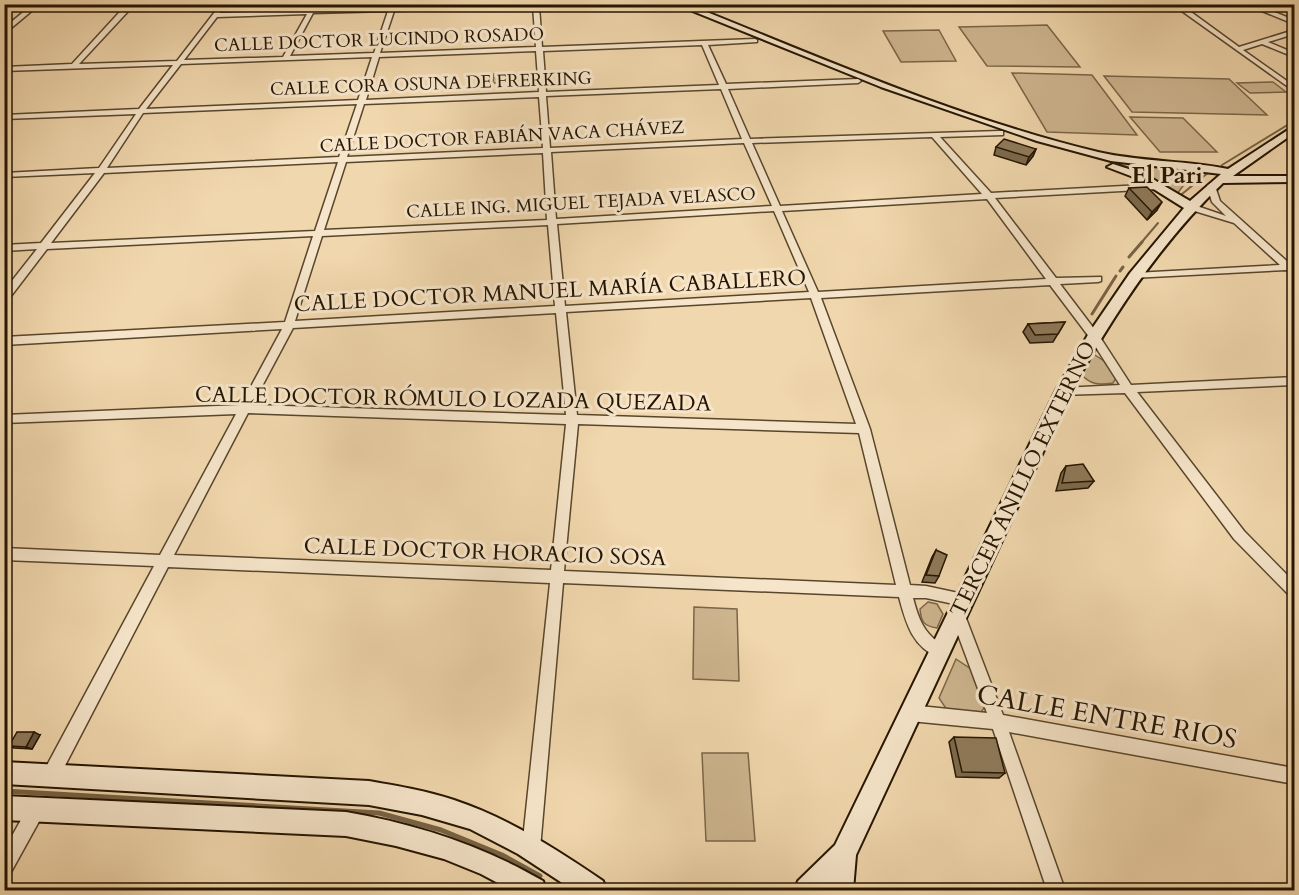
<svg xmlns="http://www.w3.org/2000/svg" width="1299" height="895" font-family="Cardo,serif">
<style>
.green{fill:#ceb690;stroke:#7a6648;stroke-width:1.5}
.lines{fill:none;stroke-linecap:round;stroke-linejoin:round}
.stream-far2{stroke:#766244;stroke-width:2}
.stream-far1{stroke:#766244;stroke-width:3}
.stream{stroke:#766244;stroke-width:5}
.street-casing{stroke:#58462b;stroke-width:3}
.secondary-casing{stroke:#251500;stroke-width:4}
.highway-casing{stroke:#251500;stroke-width:3}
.street{fill:#f6e5ca;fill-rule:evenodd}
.secondary{fill:#f6e5ca;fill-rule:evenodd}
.highway{fill:#f1d7ad;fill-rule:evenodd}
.wall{fill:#7b694d;stroke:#251500;stroke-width:1.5}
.shaded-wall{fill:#64553f;stroke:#251500;stroke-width:1.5}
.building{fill:#8f7a5a;stroke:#251500;stroke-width:1.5}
.labels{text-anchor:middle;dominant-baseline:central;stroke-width:6;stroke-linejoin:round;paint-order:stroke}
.far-street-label{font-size:18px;fill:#251500;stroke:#f6e5ca}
.street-label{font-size:22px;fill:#251500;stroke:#f6e5ca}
.far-district-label{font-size:24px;font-weight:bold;fill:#251500;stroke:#f6e5ca}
.near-street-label{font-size:27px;fill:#251500;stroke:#f6e5ca}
</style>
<rect width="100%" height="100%" fill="#f1d7ad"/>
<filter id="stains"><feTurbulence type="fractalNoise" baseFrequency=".00333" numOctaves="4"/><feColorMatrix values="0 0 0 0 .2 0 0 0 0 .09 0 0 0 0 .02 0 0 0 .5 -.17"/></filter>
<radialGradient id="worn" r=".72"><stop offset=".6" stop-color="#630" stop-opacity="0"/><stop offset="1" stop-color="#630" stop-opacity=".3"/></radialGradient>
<g class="green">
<path d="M1047,25L1080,67L987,66L959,27Z"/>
<path d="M939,30L956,61L901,62L883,31Z"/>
<path d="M528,72V82L493,83L494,74Z"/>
<path d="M1012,73L1092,75L1137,135L1047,132Z"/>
<path d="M1104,76L1229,79L1267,115L1132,112Z"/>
<path d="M1273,82L1286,92L1250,93L1237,83Z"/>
<path d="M1130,117L1183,118L1217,152H1160Z"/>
<path d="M1108,159L1141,165L1190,168L1199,171L1186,182L1177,194L1153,178Z"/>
<path d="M1092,353L1104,361L1116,378L1113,383C1098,385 1090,385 1080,373Z"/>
<path d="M928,602L937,604L943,614L937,628C924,626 921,622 920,609Z"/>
<path d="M694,607L737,609L739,681L693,679Z"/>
<path d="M956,659L971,669L984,708L979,715L947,710L939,698Z"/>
<path d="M702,753H748L755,841H706Z"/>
</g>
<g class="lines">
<g class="stream-far2">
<path d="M1222,165L1294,121"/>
<path d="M1182,194L1209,172"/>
<path d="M1141,243L1158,223"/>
</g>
<g class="stream-far1">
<path d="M1129,257L1142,242"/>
<path d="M1120,271L1123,267"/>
<path d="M1092,314L1116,276"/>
</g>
<path class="stream" d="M4,791L379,813L441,830L502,855L540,876"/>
<g class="street-casing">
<g id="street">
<path d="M33,4H40L4,34V28Z"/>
<path d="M127,4H146L132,7L79,64L177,61L221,4H227L220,13L309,10L313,6L316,8L315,10L389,7L390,4H396L395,7L544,4L539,6L542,47L755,39L757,40V42L708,45L726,84L858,79L861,81L858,83L728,89L750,139L1000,131H1003V135L940,137L991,193L1161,184V188L1158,189L995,198L1056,278L1101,277V281L1098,282L1060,284L1098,334L1131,385L1294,377V385L1137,392L1244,531L1294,582V597L1289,595L1234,539L1125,393L1059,395L1057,392L1059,389L1063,388L1120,385L1090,338L1050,285L821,298L870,429L910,585L926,586L963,594L968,596L970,600L968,604L963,606L926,598H913C917,613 921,627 933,638C939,643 944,644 947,651L945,656L940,658C912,647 906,623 899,597L563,583L540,849L537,855L531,858L525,855L522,849L550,583L168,567L57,781L51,783L45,781L43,775L45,769L154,566L4,560V548L160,555L236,414L4,423V415L241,405L282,329L4,345V337L285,322L313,236L47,249L8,300L4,301V291L37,249L4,251V245L41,243L95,173L4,177V173L99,168L136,114L4,119V115L139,109L173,65L4,71V67L72,64ZM533,6L536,47L380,53L394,11ZM388,11L374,53L290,56L313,13ZM307,14L283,57L184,60L217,17ZM702,45L719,85L546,92L543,51ZM536,51L539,92L366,100L379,57ZM372,57L358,100L146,109L181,64ZM721,89L742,139L550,148L546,96ZM539,97L543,148L347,157L364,104ZM357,104L339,157L107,168L143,113ZM932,137L982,194L780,206L752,143ZM744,143L772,206L556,219L551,152ZM543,153L547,220L324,230L346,162ZM338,162L315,231L51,243L104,173ZM987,199L1046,279L818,292L782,211ZM774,211L809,292L565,306L557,224ZM548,225L555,306L295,321L322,236ZM811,298L856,424L577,415L566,312ZM556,313L566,415L252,405L293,328ZM248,413L566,424L551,570L174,555ZM578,424L859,433L896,585L564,571Z"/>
<path d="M1172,4H1180L1239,47L1294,30V34L1268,42L1294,53V57L1262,44L1243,50L1294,86V91Z"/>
<path d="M1245,4H1255L1294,20V24Z"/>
<path d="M1211,183L1215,186L1220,201L1290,264H1294V272L1286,270L1132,278V274L1135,273L1280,265L1234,223L1188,209V205L1191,204L1226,216L1212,202L1207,186Z"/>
<path d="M957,606L962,608L964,613L1003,715L1294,768V784L1009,732L1065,890H1047L993,729L910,721L904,719L902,713L904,707L910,705L987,713L950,613L952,608Z"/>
<path d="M36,801L42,804L45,810L42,816L10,874L4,877V850L30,804Z"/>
</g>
</g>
<g class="secondary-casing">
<g id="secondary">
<path d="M675,4H687C822,58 957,118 1098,152C1140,162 1185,160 1228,169L1294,126V133L1233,176H1294V182L1223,183C1160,243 1112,316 1071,392L856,855L853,890H829V886L824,890H795L798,881L835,845L1055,392L1089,333L1130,273L1184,208L1136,178L1107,167L1113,164L1144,174L1190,201L1221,174L1111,161L1037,141L881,87Z"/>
<path d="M4,762L369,781C398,786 427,791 454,800C508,818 556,849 603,881L606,890H573L518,854L470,829L422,815L369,805L4,784Z"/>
<path d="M4,796L346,812C416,824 481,845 543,881L546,890H511L481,874L444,859L396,846L346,836L4,820Z"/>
</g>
</g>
<g class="highway-casing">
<path id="highway" d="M15,4H33L4,14V8Z"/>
</g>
<use href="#street" class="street"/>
<use href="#secondary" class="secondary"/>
<use href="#highway" class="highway"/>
</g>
<g class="wall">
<path d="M996,147L1036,149L1033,156L1026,165L994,155Z"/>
<path d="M1129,188L1157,210L1147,220L1125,196Z"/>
<path d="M1065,322L1053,342L1030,343L1023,332L1028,324Z"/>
<path d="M1066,466L1094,481L1088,488L1056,491L1061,473Z"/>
<path d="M936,550L939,576L935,583L922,582L932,557Z"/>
<path d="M40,735L32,749L14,748L9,746Z"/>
<path d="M954,737L1005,773L999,778L956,777L949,742Z"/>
</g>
<g class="shaded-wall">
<path d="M1036,149L1033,156L1026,165L1029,157Z"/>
<path d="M1162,202L1157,210L1147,220L1152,212Z"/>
<path d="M34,732L40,735L32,749L26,747Z"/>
</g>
<g class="building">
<path d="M1004,139L1036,149L1029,157L996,147Z"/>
<path d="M1147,187L1162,202L1152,212L1129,188Z"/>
<path d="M1065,322L1058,334L1035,335L1028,324Z"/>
<path d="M1083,464L1094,481L1062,483L1066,466Z"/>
<path d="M936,550L947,555L939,576L926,575Z"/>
<path d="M17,732H34L26,747L9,746Z"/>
<path d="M954,737L996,738L1005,773L962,772Z"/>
</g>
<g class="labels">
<g class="far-street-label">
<text transform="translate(379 40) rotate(-2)">CALLE DOCTOR LUCINDO ROSADO</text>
<text transform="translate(431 84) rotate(-2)">CALLE CORA OSUNA DE FRERKING</text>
<text transform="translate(502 137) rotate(-3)">CALLE DOCTOR FABIÁN VACA CHÁVEZ</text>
<text transform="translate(581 203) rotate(-3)">CALLE ING. MIGUEL TEJADA VELASCO</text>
</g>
<g class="street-label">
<text transform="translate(550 291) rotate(-3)">CALLE DOCTOR MANUEL MARÍA CABALLERO</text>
<text transform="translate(453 399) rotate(1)">CALLE DOCTOR RÓMULO LOZADA QUEZADA</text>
<text transform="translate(1023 479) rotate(-64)">TERCER ANILLO EXTERNO</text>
<text transform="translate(485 552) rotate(2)">CALLE DOCTOR HORACIO SOSA</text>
</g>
<g class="far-district-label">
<text x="1167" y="175">El Pari</text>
</g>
<g class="near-street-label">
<text transform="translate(1107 717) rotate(10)">CALLE ENTRE RIOS</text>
</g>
</g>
<rect width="1299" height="895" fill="none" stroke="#f1d7ad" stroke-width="24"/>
<rect x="6" y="6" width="1287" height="883" fill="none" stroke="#251500" stroke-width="3"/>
<rect x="12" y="12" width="1275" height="871" fill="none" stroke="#251500" stroke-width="1.5"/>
<rect width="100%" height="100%" filter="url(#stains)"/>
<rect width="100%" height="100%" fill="url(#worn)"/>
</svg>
